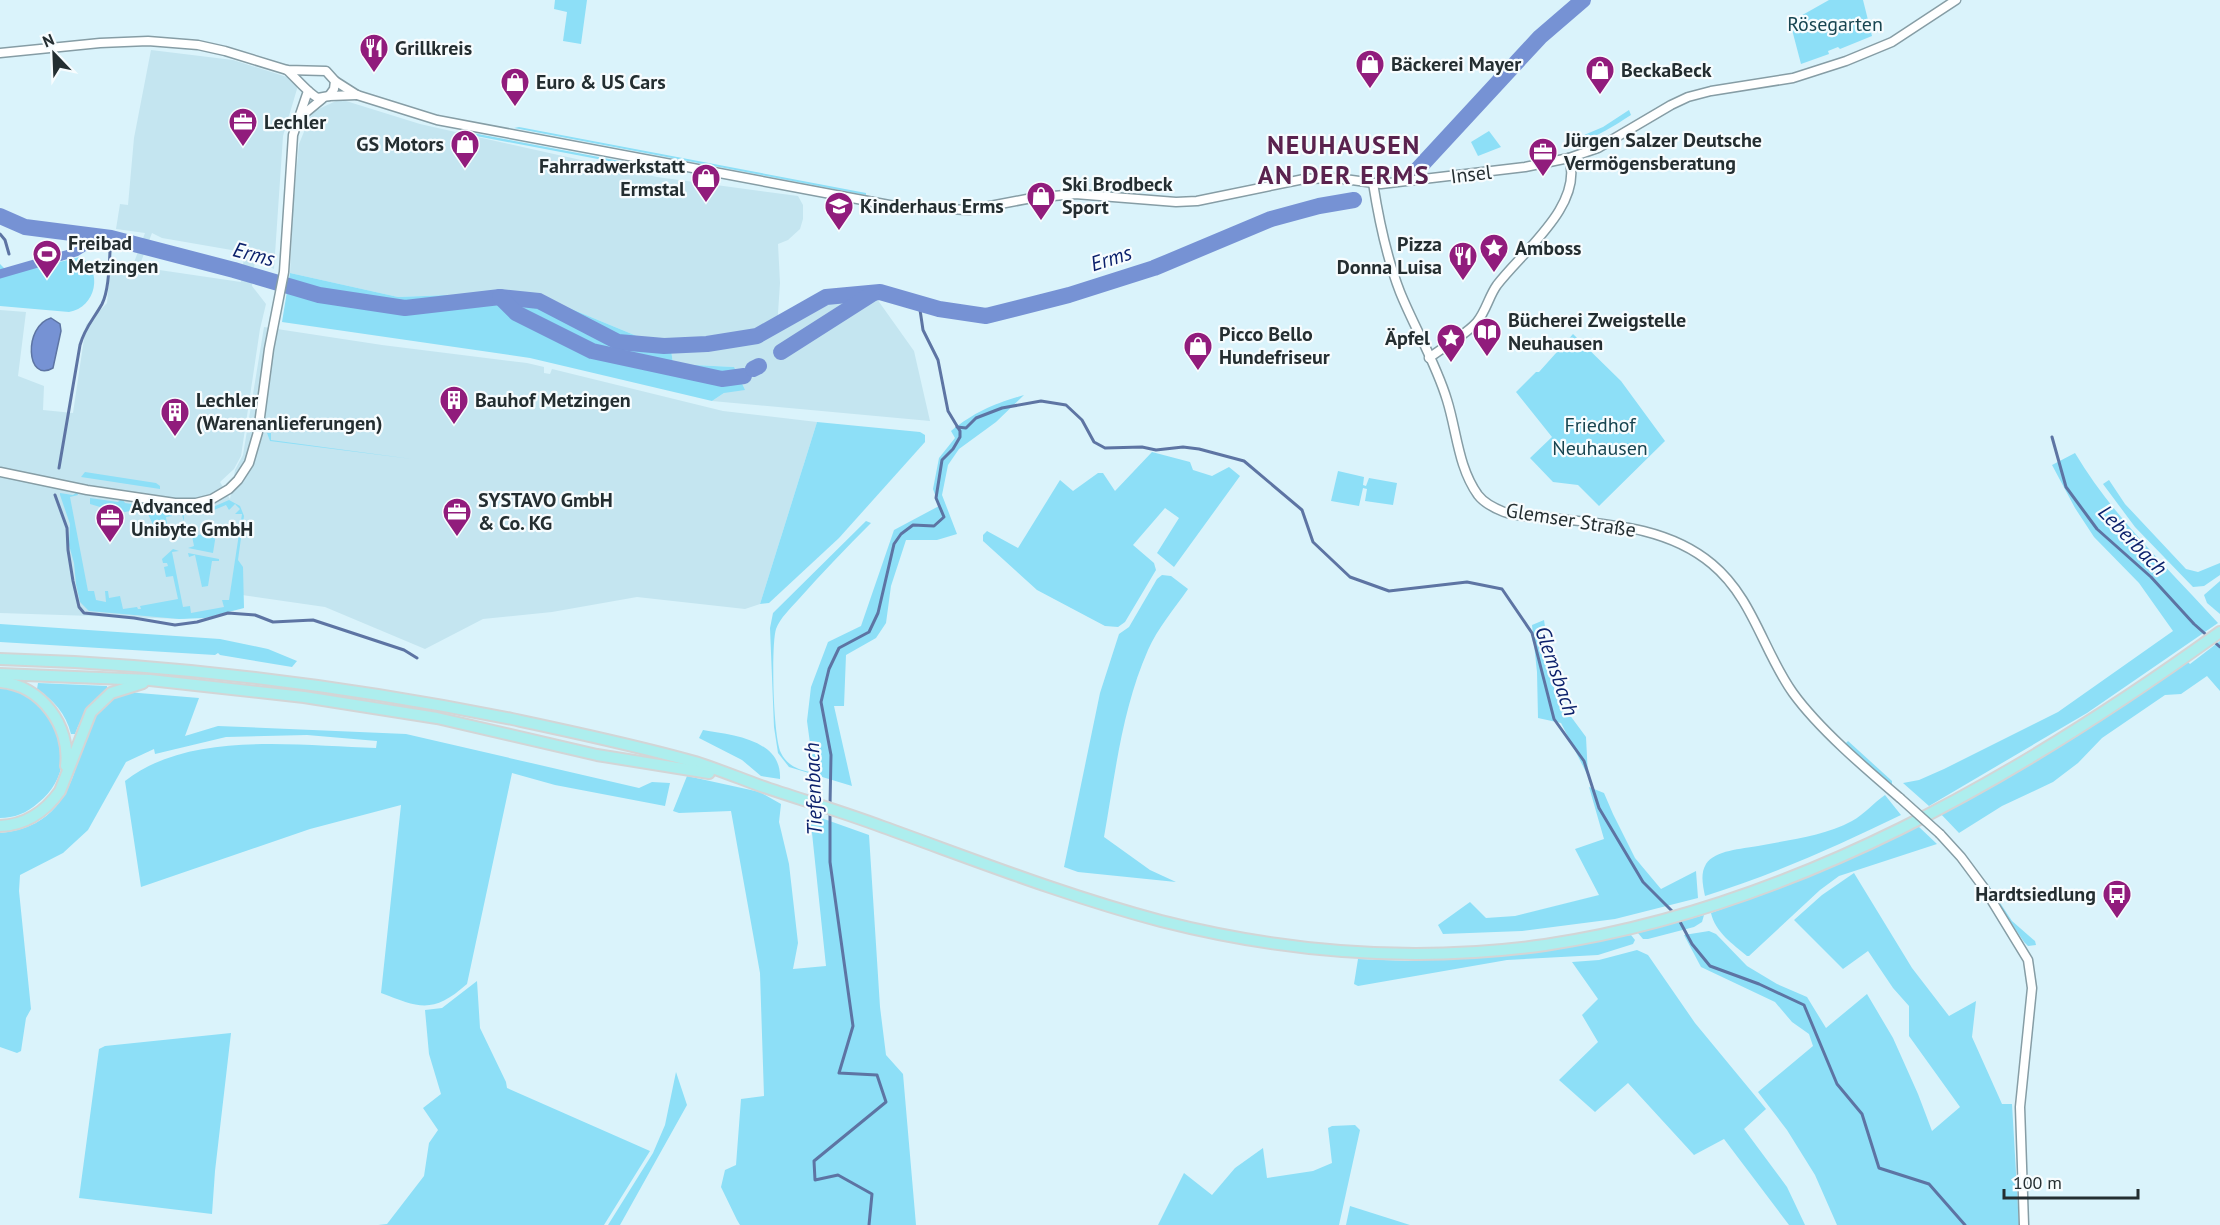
<svg xmlns="http://www.w3.org/2000/svg" width="2220" height="1225" font-family="'PT Sans',sans-serif">
<style>
.built{fill:#c4e5f0;fill-rule:evenodd}
.green{fill:#8ddff7}
.water{fill:#7692d4;stroke:#5d74a3;stroke-width:1.5}
.lines{fill:none;stroke-linecap:round;stroke-linejoin:round}
.stream{stroke:#5d74a3;stroke-width:3}
.canal{stroke:#7692d4;stroke-width:9}
.river{stroke:#7692d4;stroke-width:16}
.minor-casing{stroke:#869da5;stroke-width:11}
.major-casing{stroke:#d3d5d6;stroke-width:14}
.minor{stroke:#fff;stroke-width:8}
.major{stroke:#adeeee;stroke-width:10}
.minor-bridge-casing{stroke:#869da5;stroke-width:11;stroke-linecap:butt}
.minor-bridge{stroke:#fff;stroke-width:8}
.labels{text-anchor:middle;dominant-baseline:central;stroke-width:4.5;stroke-linejoin:round;paint-order:stroke}
.park-label{font-size:20px;fill:#174551;stroke:#f7fcfe}
.poi-label{font-size:20px;font-weight:bold;fill:#242e31;stroke:#f7fcfe;text-anchor:start}
.street-label{font-size:20px;fill:#242e31;stroke:#f7fcfe}
.water-label{font-size:21px;font-style:italic;fill:#0c216c;stroke:#f7fcfe}
.district-label{font-size:26px;font-weight:bold;letter-spacing:1.5px;fill:#5a224e;stroke:#f7fcfe}
</style>
<rect width="100%" height="100%" fill="#daf3fb"/>
<g class="built">
<path d="M151,50L233,60L287,77L296,83L297,89L283,136L274,269L255,260L252,286L266,304L260,329L241,456L234,469L220,482L230,499L235,470L243,455L264,327L382,345L527,363L544,367V373L550,374L552,369L723,411L817,422L760,604L745,609L637,597L552,612L483,619L425,649L325,607L235,594L232,609L184,619L0,613V310L26,312L18,376L44,386L43,410L73,413L86,325L107,303L111,259L133,265L145,233L116,229L120,204L128,205L134,138ZM152,233L162,238L243,252L244,257L241,282L139,267Z"/>
<path d="M336,101H346L420,124L657,177L798,196L803,205V219L800,229L788,240L778,244L780,283L777,328L817,304L877,299L914,351L930,421L712,401L724,393L734,367L673,364L670,342L644,339L530,292L398,297L290,273L293,208L299,144L312,112Z"/>
</g>
<g class="green">
<path d="M555,0H587L581,44L563,41L567,12L554,9Z"/>
<path d="M1829,0H1863L1872,36L1840,49L1838,47L1828,51L1829,54L1801,64L1790,22Z"/>
<path d="M1629,110L1631,115C1614,126 1597,137 1578,142L1577,138L1603,127Z"/>
<path d="M519,127L866,193V195L514,128Z"/>
<path d="M462,131L662,169L661,171L455,132Z"/>
<path d="M1489,131L1501,147L1478,156L1471,142Z"/>
<path d="M80,257C104,270 96,308 69,312L0,306V264L10,274Z"/>
<path d="M290,273L398,297L530,292L644,339L670,342L673,364L734,367L745,390L724,393L712,401L530,358L282,322Z"/>
<path d="M1573,334L1621,381L1665,441L1599,506L1578,485L1553,482L1530,458L1552,437L1516,392L1536,372H1539Z"/>
<path d="M1024,395L996,422L959,449L948,465L942,495L957,534L937,540H906L891,586L886,623L876,638L846,655L844,706H834L852,786L789,767L778,753L774,727L770,628L773,613L866,521L871,523C846,548 822,573 798,600C791,608 780,618 776,629C771,645 773,737 781,753C788,767 800,770 814,773L807,721L811,687L828,642L861,626L894,530L939,506L933,489L939,458L955,438L951,431C976,411 994,404 1024,395Z"/>
<path d="M817,422L920,432L925,435V442L839,538L769,603L760,604Z"/>
<path d="M267,433H271V440L412,459L270,441Z"/>
<path d="M1152,452L1190,462L1193,470L1212,476L1229,467L1240,476L1174,567L1157,553L1179,518L1165,508L1133,545L1154,563L1156,570L1125,622L1118,627L1105,626L1037,590L983,541V535L987,531L1018,548L1060,480L1073,491L1098,473H1103L1115,491Z"/>
<path d="M2075,453C2113,517 2169,569 2218,623L2087,713L1929,806L1903,783L1919,780L1944,769L2058,712L2173,631L2139,583L2094,537L2075,508L2052,465Z"/>
<path d="M1338,471L1364,477L1363,485L1366,486L1369,478L1397,483L1393,505L1365,501L1367,489L1363,488L1359,506L1331,501Z"/>
<path d="M85,472L156,483L160,486V489L81,477Z"/>
<path d="M2109,480L2125,504L2186,569L2198,572L2220,563V575L2204,586L2193,587L2135,527L2103,484Z"/>
<path d="M77,492L78,495L70,497L88,591H94L96,600L106,602L105,591H108L109,598L120,596L123,609L137,607L138,609H141L140,606L178,599L173,576L166,577L164,567L168,566L167,563H163L162,559L173,549L179,551L172,552L183,607L190,606L191,613L224,607L222,600H229L242,514H235L240,509L235,504L229,510L226,505L214,510L184,515V521L181,512L206,510L229,500L240,506L244,516L238,560L243,567L244,608L205,618L179,619L89,611L80,602L76,584L74,563L69,545L70,524L60,495V493L73,495Z"/>
<path d="M90,498L118,502L120,500H123L125,503L159,508L161,505L170,506L172,516L166,517L168,530L159,537L145,508L120,513L90,504Z"/>
<path d="M220,524L224,525L222,535L216,534L213,553L188,548L194,546L192,536L222,531Z"/>
<path d="M188,553L219,559V561H212L208,586L202,587L195,555L189,557Z"/>
<path d="M1162,575L1171,576L1188,589C1175,608 1157,629 1148,650C1122,709 1115,775 1104,837L1150,870L1176,882L1078,872L1064,867L1100,693L1119,634L1129,627L1157,579Z"/>
<path d="M2220,581V614L2207,603L2204,595Z"/>
<path d="M1544,620L1555,695L1586,737L1588,776L1561,723L1538,718L1537,672L1532,625Z"/>
<path d="M0,624L220,639L268,649L297,661L292,667L220,655L218,653L215,655L0,642Z"/>
<path d="M2220,641V691L2207,676L2181,694L2165,695L2102,738L2078,763L2053,782L2002,806L1959,833L1939,812C2024,765 2109,718 2187,661L2190,664Z"/>
<path d="M38,683L107,686V690C91,702 82,715 75,734H71C66,713 53,700 37,689Z"/>
<path d="M0,686C56,696 87,764 38,803C27,813 14,818 0,818Z"/>
<path d="M127,692L199,698L185,736L218,726L406,734L639,788L652,782L670,783L665,806L555,785L512,773L467,984C433,1014 420,1008 381,993L401,805L310,829L141,887L125,781C189,730 299,746 376,748L377,741L307,735L226,737L155,754L154,749L126,762L88,830L63,853L20,875L19,891L31,1009L26,1018L21,1051L17,1053L0,1047V833C45,829 67,803 78,760C82,745 87,725 97,713C106,702 115,697 127,692Z"/>
<path d="M703,730C732,735 782,739 780,779L761,776L742,760L699,738Z"/>
<path d="M1848,741L1892,781V784H1889L1845,744Z"/>
<path d="M687,776L760,792L781,804L779,822L789,864L798,943L793,969L826,966L810,814L869,835L880,1007L886,1055L903,1074L916,1225H740L737,1220L721,1187L725,1170L736,1165L741,1099L764,1096L760,973L731,811L679,813L673,811Z"/>
<path d="M1589,787L1604,793L1613,814L1635,858L1661,889L1696,871L1698,898L1615,919L1522,931L1443,934L1438,925L1470,902L1486,918L1515,916L1599,895L1575,849L1604,839Z"/>
<path d="M1885,795L1901,815C1837,846 1773,875 1705,896C1703,886 1700,874 1706,864C1715,850 1742,849 1758,846C1789,840 1824,836 1852,821C1865,814 1873,803 1885,795Z"/>
<path d="M1918,826L1937,844L1839,876L1820,890L1749,956H1747C1733,944 1715,932 1711,913L1790,884Z"/>
<path d="M1854,873L1912,968L1949,1016L1976,1001L1972,1037L2002,1104H2012L2019,1225H1837L1815,1175L1787,1130L1758,1092L1813,1046L1809,1034L1792,1022L1775,1002L1701,967L1684,935L1709,931L1716,934L1747,966L1777,984L1807,997L1826,1028L1867,994L1893,1038L1918,1094L1932,1131L1960,1107L1909,1036V1006L1893,988L1868,951L1843,969L1794,920L1822,895Z"/>
<path d="M1986,885L1989,886L2012,921L2035,941L2036,945L2028,946L2024,942Z"/>
<path d="M1704,915L1702,922L1694,927L1648,939H1643L1638,933Z"/>
<path d="M1631,935L1635,940L1633,944L1598,955L1507,960L1358,986L1354,984L1358,959L1408,961L1501,955Z"/>
<path d="M1637,950L1648,955L1695,1023L1766,1109L1744,1129L1787,1187L1805,1225H1789L1724,1139L1694,1155L1628,1083L1595,1112L1559,1080L1598,1042L1582,1015L1598,999L1572,962L1599,960Z"/>
<path d="M477,981L480,1028L506,1082L507,1088L650,1151L604,1225H378L387,1224L424,1176L429,1143L438,1130L423,1108L441,1094L429,1054L425,1010L442,1008Z"/>
<path d="M231,1033L215,1171L212,1214L79,1198L99,1049L105,1046Z"/>
<path d="M676,1072L687,1105L620,1225H608L653,1153L665,1125Z"/>
<path d="M1355,1125L1360,1130L1339,1225H1158L1184,1173L1212,1195L1235,1168L1263,1148L1267,1178L1313,1171L1332,1163L1328,1128L1332,1126Z"/>
<path d="M1350,1206L1410,1225H1346Z"/>
</g>
<path class="water" d="M51,318L60,324L61,331L53,368C26,384 23,326 51,318Z"/>
<g class="lines">
<g class="stream">
<path d="M0,234L5,240L9,254"/>
<path d="M957,427L966,428L976,418L1002,408L1041,401L1066,405L1082,420L1094,442L1105,448L1142,447L1156,450L1183,447L1199,449L1244,461L1302,510L1313,542L1350,577L1389,591L1467,582L1502,589L1532,633L1554,719L1584,761L1599,808L1643,882L1674,913"/>
<path d="M2052,437L2066,487L2097,529L2151,577L2194,624L2220,647"/>
<path d="M59,468L80,345C85,327 93,320 102,304C110,288 109,257 111,238"/>
<path d="M55,495L67,528L68,550L73,581L79,607L84,613L134,618L175,625L197,622L228,613L255,615L273,622L313,620L404,650L417,658"/>
<path d="M830,805L831,755L821,702L829,669L839,648L869,632L878,613L894,544L901,534L913,525L934,526L944,517L936,498L942,460L953,449L960,437V431L948,411L938,360L923,330L919,303"/>
<path d="M830,812V862L853,1026L839,1073L877,1075L886,1102L814,1161L815,1180L838,1175L872,1194L869,1225"/>
<path d="M1678,918L1692,944L1710,966L1759,984L1804,1005L1837,1084L1862,1114L1879,1168L1929,1184L1965,1225"/>
</g>
<path class="canal" d="M0,274L76,252L100,237"/>
<g class="river">
<path d="M1417,170L1540,37L1583,0"/>
<path d="M0,216L25,227L111,238L234,270L319,295L405,308L500,297L539,301L618,342L664,346L707,344L757,336L826,297L880,292L939,309L986,316L1069,295L1154,268L1271,219L1319,206L1354,200"/>
<path d="M500,297L516,313L592,351L722,379L744,376"/>
<path d="M781,352L872,294"/>
<path d="M753,369L759,366"/>
</g>
<g class="minor-casing">
<g id="minor">
<path d="M0,53L100,43L148,41L198,45L225,51L287,70L326,71L335,81L334,89L329,96"/>
<path d="M287,70C296,78 310,95 318,98L329,96L357,95"/>
<path d="M335,81L357,95L437,120L900,207L969,210L1032,198L1075,194L1176,202L1197,201L1304,179L1337,178L1381,184L1525,167L1569,158L1598,148L1671,105L1688,97L1711,91L1793,78L1846,61L1892,42L1956,0"/>
<path d="M299,118L322,99"/>
<path d="M1373,183C1379,221 1386,256 1400,292C1415,329 1436,363 1447,400C1457,432 1458,467 1478,495C1484,503 1494,508 1504,512C1517,517 1535,516 1549,518C1605,524 1667,526 1712,564C1753,598 1763,651 1793,693C1819,729 1866,769 1900,798"/>
<path d="M1429,358C1442,348 1468,333 1477,322C1486,311 1489,296 1497,285C1523,251 1584,205 1569,158"/>
<path d="M0,472L87,490L175,503H196L212,499L229,489L238,480L249,463L258,432L269,349L284,272L293,135L308,91"/>
<path d="M1940,834L1961,857L1984,888L2028,960L2032,988L2020,1107L2024,1225"/>
</g>
</g>
<g class="major-casing">
<g id="major">
<path d="M0,659C173,664 343,685 512,719C573,732 635,745 695,762C717,769 739,778 761,786C802,800 843,812 883,827C975,860 1066,896 1161,921C1287,953 1416,963 1545,945C1793,908 2020,776 2220,632"/>
<path d="M0,674L150,680L304,697L437,718L597,755L709,773"/>
<path d="M0,682C41,685 71,726 66,766"/>
<path d="M0,826C26,825 45,812 60,791L91,712L111,693L143,683"/>
</g>
</g>
<use href="#minor" class="minor"/>
<use href="#major" class="major"/>
<g class="minor-bridge-casing">
<path id="minor-bridge" d="M1900,798L1940,834"/>
</g>
<use href="#minor-bridge" class="minor-bridge"/>
</g>
<defs>
<g id="restaurant-pin" transform="scale(1.5)"><path d="M0 17L-7.5 6A9.5 9.5 0 1 1 7.5 6Z" fill="#911c7c" stroke="#f7fcfe"/><path d="M-5-6h1v4h1v-4h1v4h1v-4h1v5L-1.5 .5V6h-2V.5L-5-1ZM5-6V6H3V1.5H1.5Q1.5-4 5-6Z" fill="#fff"/></g>
<g id="shop-pin" transform="scale(1.5)"><path d="M0 17L-7.5 6A9.5 9.5 0 1 1 7.5 6Z" fill="#911c7c" stroke="#f7fcfe"/><path d="M-5-2.5h2.3a2.7 3.5 0 0 1 5.4 0H5L5.5 6h-11ZM-1.5-2.5h3a1.5 2.3 0 0 0-3 0Z" fill="#fff"/></g>
<g id="office-pin" transform="scale(1.5)"><path d="M0 17L-7.5 6A9.5 9.5 0 1 1 7.5 6Z" fill="#911c7c" stroke="#f7fcfe"/><path d="M-6-3h4V-5.5h4V-3h4V5H-6ZM-1-4.5V-3h2v-1.5ZM-6 0V1H6V0Z" fill="#fff"/></g>
<g id="school-pin" transform="scale(1.5)"><path d="M0 17L-7.5 6A9.5 9.5 0 1 1 7.5 6Z" fill="#911c7c" stroke="#f7fcfe"/><path d="M0-5L7-2L0 1L-7-2ZM-4 1L0 2.5L4 1V4Q0 6-4 4Z" fill="#fff"/></g>
<g id="sight-pin" transform="scale(1.5)"><path d="M0 17L-7.5 6A9.5 9.5 0 1 1 7.5 6Z" fill="#911c7c" stroke="#f7fcfe"/><path d="M0-6L1.8-2.2L6-1.7L2.9 1.2L3.7 5.4L0 3.3L-3.7 5.4L-2.9 1.2L-6-1.7L-1.8-2.2Z" fill="#fff"/></g>
<g id="stadium-pin" transform="scale(1.5)"><path d="M0 17L-7.5 6A9.5 9.5 0 1 1 7.5 6Z" fill="#911c7c" stroke="#f7fcfe"/><path d="M0-5a6.5 5 0 1 0 0 10a6.5 5 0 1 0 0-10ZM-3.5-1.8h7v3.6h-7Z" fill="#fff"/></g>
<g id="library-pin" transform="scale(1.5)"><path d="M0 17L-7.5 6A9.5 9.5 0 1 1 7.5 6Z" fill="#911c7c" stroke="#f7fcfe"/><path d="M-6-4Q-3-5.5-.7-3.5V5Q-3 3-6 4ZM6-4Q3-5.5 .7-3.5V5Q3 3 6 4Z" fill="#fff"/></g>
<g id="building-pin" transform="scale(1.5)"><path d="M0 17L-7.5 6A9.5 9.5 0 1 1 7.5 6Z" fill="#911c7c" stroke="#f7fcfe"/><path d="M-4-6H4V6H1V3H-1V6H-4ZM-2.5-4.3h1.7v1.8h-1.7ZM.8-4.3h1.7v1.8H.8ZM-2.5-1h1.7V.8h-1.7ZM.8-1h1.7V.8H.8Z" fill="#fff"/></g>
<g id="bus-pin" transform="scale(1.5)"><path d="M0 17L-7.5 6A9.5 9.5 0 1 1 7.5 6Z" fill="#911c7c" stroke="#f7fcfe"/><path d="M-5-6H5V4H4V6H2V4H-2V6H-4V4H-5ZM-3.5-4V0h7V-4ZM-3.5 1.2v1.5H-2V1.2ZM2 1.2v1.5H3.5V1.2Z" fill="#fff"/></g>
</defs>
<g fill-rule="evenodd">
<use href="#restaurant-pin" x="374" y="48"/>
<use href="#shop-pin" x="1370" y="64"/>
<use href="#shop-pin" x="1600" y="70"/>
<use href="#shop-pin" x="515" y="82"/>
<use href="#office-pin" x="243" y="122"/>
<use href="#shop-pin" x="465" y="144"/>
<use href="#office-pin" x="1543" y="152"/>
<use href="#shop-pin" x="706" y="178"/>
<use href="#shop-pin" x="1041" y="196"/>
<use href="#school-pin" x="839" y="206"/>
<use href="#sight-pin" x="1494" y="248"/>
<use href="#stadium-pin" x="47" y="254"/>
<use href="#restaurant-pin" x="1463" y="256"/>
<use href="#library-pin" x="1487" y="332"/>
<use href="#sight-pin" x="1451" y="338"/>
<use href="#shop-pin" x="1198" y="346"/>
<use href="#building-pin" x="454" y="400"/>
<use href="#building-pin" x="175" y="412"/>
<use href="#office-pin" x="457" y="512"/>
<use href="#office-pin" x="110" y="518"/>
<use href="#bus-pin" x="2117" y="894"/>
</g>
<g class="labels">
<g class="park-label">
<text x="1835" y="24">Rösegarten</text>
<text x="1600" y="425">Friedhof<tspan x="1600" dy="23">Neuhausen</tspan></text>
</g>
<g class="poi-label">
<text x="395" y="48">Grillkreis</text>
<text x="1391" y="64">Bäckerei Mayer</text>
<text x="1621" y="70">BeckaBeck</text>
<text x="536" y="82">Euro &amp; US Cars</text>
<text x="264" y="122">Lechler</text>
<text x="1564" y="140">Jürgen Salzer Deutsche<tspan x="1564" dy="23">Vermögensberatung</tspan></text>
<text x="444" y="144" text-anchor="end">GS Motors</text>
<text x="685" y="166" text-anchor="end">Fahrradwerkstatt<tspan x="685" dy="23">Ermstal</tspan></text>
<text x="1062" y="184">Ski Brodbeck<tspan x="1062" dy="23">Sport</tspan></text>
<text x="860" y="206">Kinderhaus Erms</text>
<text x="68" y="243">Freibad<tspan x="68" dy="23">Metzingen</tspan></text>
<text x="1442" y="244" text-anchor="end">Pizza<tspan x="1442" dy="23">Donna Luisa</tspan></text>
<text x="1515" y="248">Amboss</text>
<text x="1508" y="320">Bücherei Zweigstelle<tspan x="1508" dy="23">Neuhausen</tspan></text>
<text x="1219" y="334">Picco Bello<tspan x="1219" dy="23">Hundefriseur</tspan></text>
<text x="1430" y="338" text-anchor="end">Äpfel</text>
<text x="196" y="400">Lechler<tspan x="196" dy="23">(Warenanlieferungen)</tspan></text>
<text x="475" y="400">Bauhof Metzingen</text>
<text x="478" y="500">SYSTAVO GmbH<tspan x="478" dy="23">&amp; Co. KG</tspan></text>
<text x="131" y="506">Advanced<tspan x="131" dy="23">Unibyte GmbH</tspan></text>
<text x="2096" y="894" text-anchor="end">Hardtsiedlung</text>
</g>
<g class="street-label">
<text transform="translate(1471 174) rotate(-7)">Insel</text>
<text transform="translate(1571 520) rotate(9)">Glemser Straße</text>
</g>
<g class="water-label">
<text transform="translate(254 254) rotate(15)">Erms</text>
<text transform="translate(1111 258) rotate(-18)">Erms</text>
<text transform="translate(2133 540) rotate(46)">Leberbach</text>
<text transform="translate(1557 671) rotate(71)">Glemsbach</text>
<text transform="translate(813 789) rotate(-92)">Tiefenbach</text>
</g>
<g class="district-label">
<text x="1344" y="144">NEUHAUSEN<tspan x="1344" dy="30">AN DER ERMS</tspan></text>
</g>
</g>
<g transform="translate(54 54) rotate(337)" stroke="#f7fcfe" stroke-width="4.5" paint-order="stroke">
<path d="M0-4.5L10 22L0 15L-10 22Z" fill="#242e31"/>
<text y="-9" font-size="16" font-weight="bold" text-anchor="middle" fill="#242e31">N</text>
</g>
<path d="M2004 1189v9h134v-9" fill="none" stroke="#242e31" stroke-width="3"/>
<text x="2013" y="1189" font-size="18" fill="#242e31" stroke="#f7fcfe" stroke-width="4.5" paint-order="stroke">100 m</text>
</svg>
